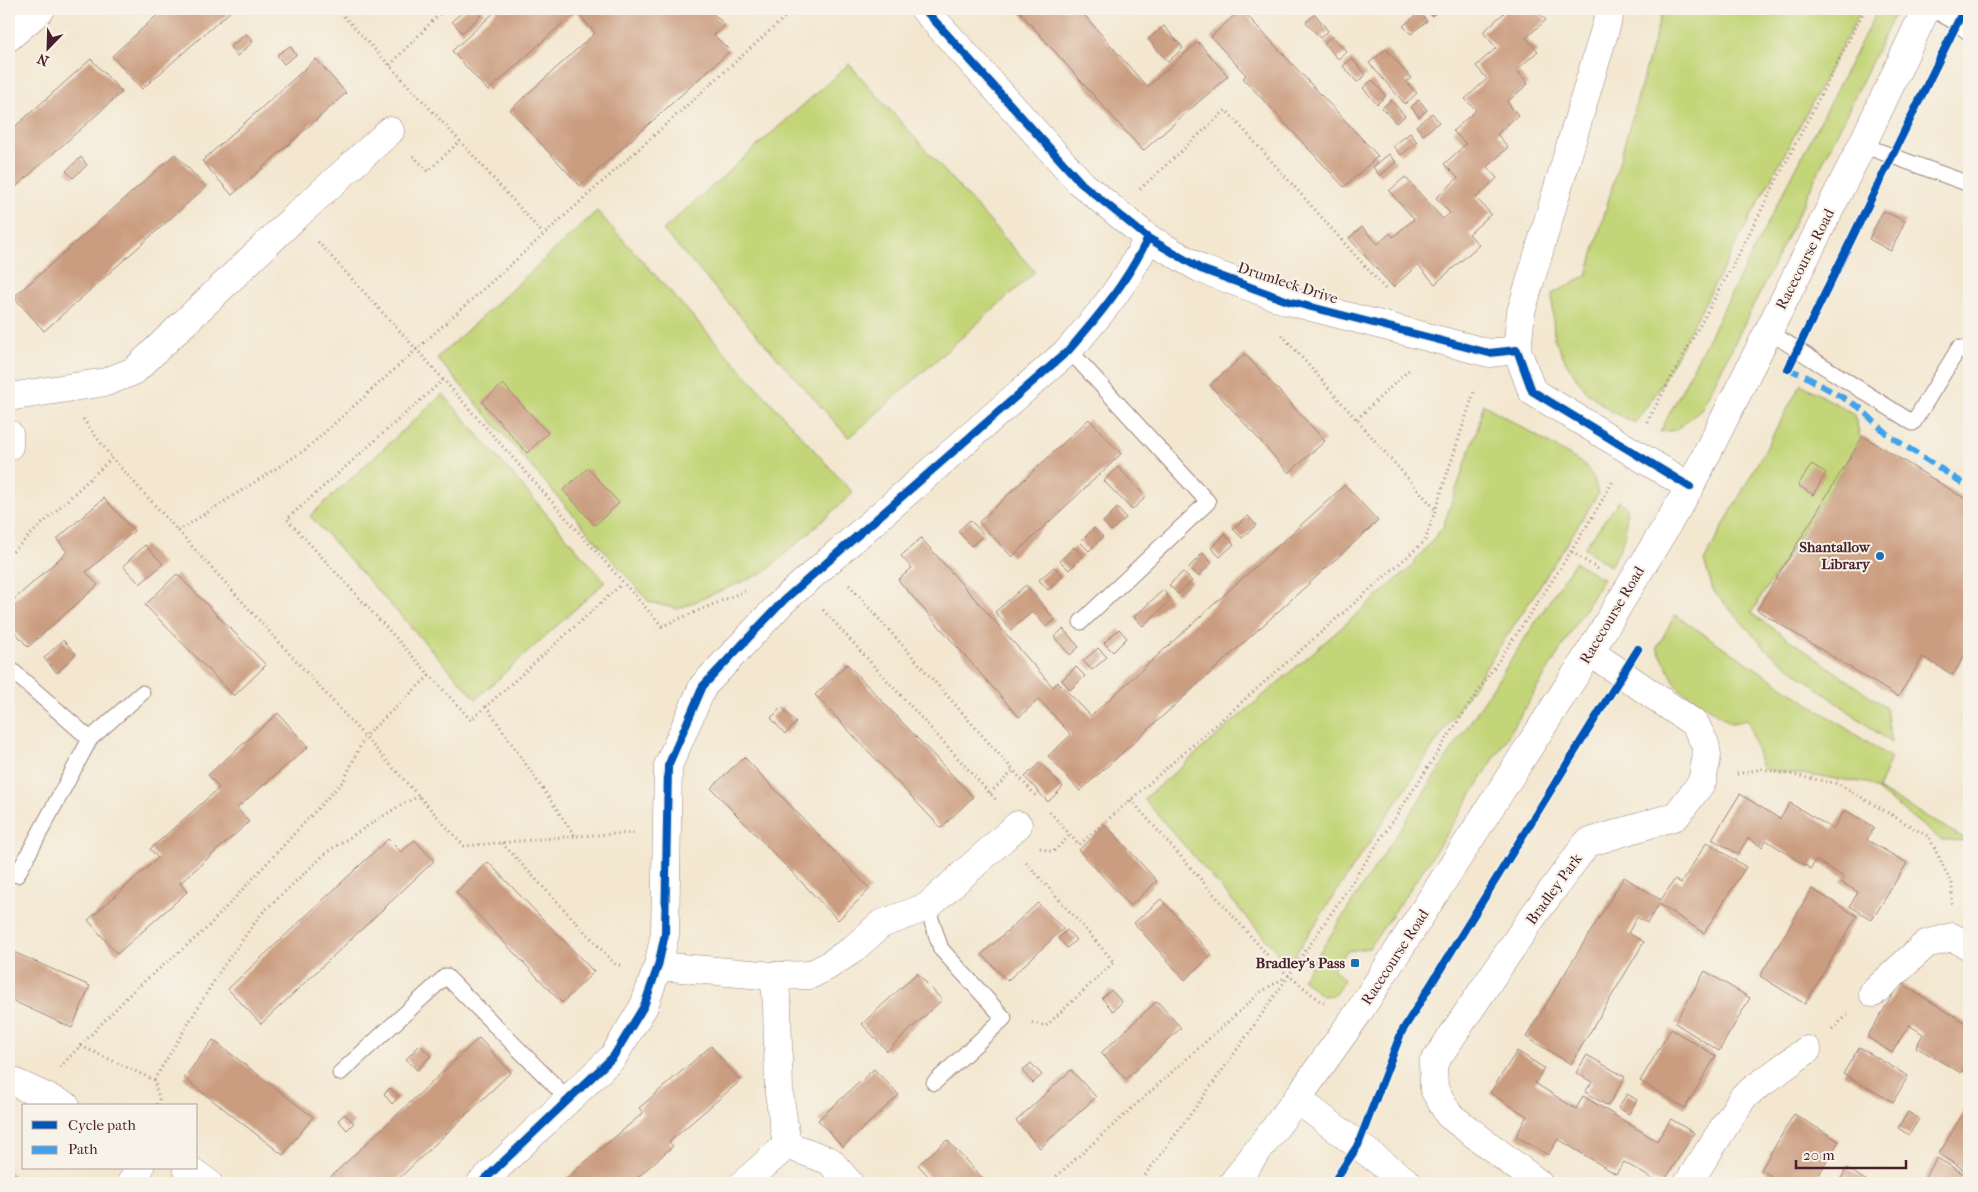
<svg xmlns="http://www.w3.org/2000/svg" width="1978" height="1192" font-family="'IM FELL French Canon',serif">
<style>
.green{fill:#c3d578;stroke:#867a52}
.building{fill:#cb9d80}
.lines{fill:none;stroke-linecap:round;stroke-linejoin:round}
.service-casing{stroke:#9e837e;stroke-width:17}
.minor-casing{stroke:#9e837e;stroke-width:29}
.secondary-casing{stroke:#9e837e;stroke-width:29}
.path{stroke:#9e837e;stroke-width:3;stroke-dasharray:1 4;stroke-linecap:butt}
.service{stroke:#fff;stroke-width:15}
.minor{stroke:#fff;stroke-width:28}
.secondary{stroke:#fff;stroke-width:28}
.quiet{stroke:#40a2eb;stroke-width:6;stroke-dasharray:12 6;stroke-linecap:butt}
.cycleway-casing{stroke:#f7f3e8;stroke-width:11}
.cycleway{stroke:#0057b8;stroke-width:8}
.poi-dot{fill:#1f6fb2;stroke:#f7f3e8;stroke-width:2}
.labels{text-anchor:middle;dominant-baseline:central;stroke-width:4;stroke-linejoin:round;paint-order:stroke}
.street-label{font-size:15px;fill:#4a1f2b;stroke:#f7f3e8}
.poi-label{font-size:15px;font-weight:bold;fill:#4a1f2b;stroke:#f7f3e8;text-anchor:end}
</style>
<rect width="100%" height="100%" fill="#f7f3e8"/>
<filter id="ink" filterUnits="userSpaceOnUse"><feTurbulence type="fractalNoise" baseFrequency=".02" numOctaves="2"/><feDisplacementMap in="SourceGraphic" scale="10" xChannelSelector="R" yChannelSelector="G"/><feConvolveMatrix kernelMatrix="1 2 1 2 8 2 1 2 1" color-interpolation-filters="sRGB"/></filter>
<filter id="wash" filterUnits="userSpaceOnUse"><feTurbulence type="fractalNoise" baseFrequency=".0096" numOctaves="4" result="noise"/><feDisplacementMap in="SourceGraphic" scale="20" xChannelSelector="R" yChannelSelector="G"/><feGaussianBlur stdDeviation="1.12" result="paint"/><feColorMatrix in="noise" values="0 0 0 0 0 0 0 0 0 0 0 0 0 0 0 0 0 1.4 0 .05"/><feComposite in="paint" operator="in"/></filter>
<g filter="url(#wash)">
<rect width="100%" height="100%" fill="#f3e7d0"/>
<g class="green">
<path d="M1663,9H1862L1657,392L1635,423L1609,410L1586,391L1567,364L1554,338L1552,294L1587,275Z"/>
<path d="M1878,9H1897L1774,264L1702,408L1676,430L1660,432Z"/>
<path d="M849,64L1035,272L849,438L663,230Z"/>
<path d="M597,211L853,493L765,572L678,609L649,602L437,358Z"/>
<path d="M1801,384L1854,414L1861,440L1751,613L1886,707L1891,743L1768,651L1714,592L1704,561Z"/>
<path d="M443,394L605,582L476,699L310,516Z"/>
<path d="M1483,404L1585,465L1594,479L1598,494L1530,601L1288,965L1144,799L1409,569L1443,527L1479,424Z"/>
<path d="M1619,501L1626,507C1627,534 1624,544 1610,566L1584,548Z"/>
<path d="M1575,562L1603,579C1527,704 1454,830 1369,948L1347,951L1333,968L1344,980L1334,995L1322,996L1302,979Z"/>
<path d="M1675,615L1891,758L1878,789L1969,841L1941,840L1868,783L1762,769L1748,720L1731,723L1678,688L1657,648Z"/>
</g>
<g id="blocks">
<g class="building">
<path d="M164,9H233L142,89L112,56Z"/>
<path d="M466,9H481L484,12L462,33L452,21Z"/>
<path d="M498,9H689L693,13L698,9H709L725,25L714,35L730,51L580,186L510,110L595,33L576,11L488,91L452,51Z"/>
<path d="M1017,9H1079L1147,87L1198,42L1228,76L1143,151Z"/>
<path d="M1241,9L1378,156L1344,187L1243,78L1246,75L1211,37Z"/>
<path d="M1426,9H1441L1432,16Z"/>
<path d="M1500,9H1542L1538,12L1546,20L1526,38L1538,51L1517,70L1528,84L1507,102L1518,115L1497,134L1508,147L1487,167L1497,178L1476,198L1491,214L1469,234L1479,245L1435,284L1418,265L1393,287L1349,238L1362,227L1378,244L1390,233L1393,237L1414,219L1389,191L1405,177L1443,219L1450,213L1436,198L1458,178L1444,164L1466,144L1453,131L1476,110L1465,99L1487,79L1476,66L1496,48L1483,32L1504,13Z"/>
<path d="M1420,12L1427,21L1411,34L1403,26Z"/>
<path d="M1315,14L1328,31L1320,38L1306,22Z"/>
<path d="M1164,26L1183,48L1168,62L1148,39Z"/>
<path d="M246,34L253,42L237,56L230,47Z"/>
<path d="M1332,36L1347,52L1338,59L1324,43Z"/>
<path d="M290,46L296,55L284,64L277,55Z"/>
<path d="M1386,49L1411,78L1406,82L1417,93L1405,104L1369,63Z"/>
<path d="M91,59L122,92L9,193V132Z"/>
<path d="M316,59L346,93L232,195L202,161Z"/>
<path d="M1352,59L1366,75L1357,82L1343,66Z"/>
<path d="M1372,80L1386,96L1377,104L1363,88Z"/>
<path d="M1391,100L1405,116L1396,123L1382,108Z"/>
<path d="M1419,100L1427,110L1419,117L1411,107Z"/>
<path d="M1432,113L1439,122L1423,135L1416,126Z"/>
<path d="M1410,133L1417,142L1401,155L1393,146Z"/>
<path d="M175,154L206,187L44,331L14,297Z"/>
<path d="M1389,154L1396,162L1380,176L1373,167Z"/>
<path d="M81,157L87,165L73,178L66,171Z"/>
<path d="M1883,211L1905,221L1891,251L1869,239Z"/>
<path d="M1245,354L1325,441L1289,473L1210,385Z"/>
<path d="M503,384L548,433L527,453L482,402Z"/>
<path d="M1089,419L1121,454L1012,557L979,522Z"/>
<path d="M1863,436L1969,501V648L1953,675L1923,657L1898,697L1757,610Z"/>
<path d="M1812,464L1826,473L1813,495L1798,485Z"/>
<path d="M1118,467L1146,497L1132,510L1104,481Z"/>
<path d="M588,468L619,503L595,525L563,490Z"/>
<path d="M1345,485L1378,521L1080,791L1048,756L1071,735L1039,699L1019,717L898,580L912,568L901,556L921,538L1053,687L1058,682L1091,716Z"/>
<path d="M104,498L134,531L86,572L98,585L28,647L9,625V604L67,552L57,539Z"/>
<path d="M1117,508L1126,518L1111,531L1103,522Z"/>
<path d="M1248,516L1256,525L1242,538L1233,529Z"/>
<path d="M970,520L984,535L971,546L958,531Z"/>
<path d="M1094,528L1103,537L1089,551L1080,542Z"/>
<path d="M1225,534L1234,544L1220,557L1211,548Z"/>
<path d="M145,545L163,564L140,584L123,566Z"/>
<path d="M1074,547L1083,556L1069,570L1060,561Z"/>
<path d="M1203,553L1212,563L1198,576L1189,567Z"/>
<path d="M1054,567L1063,576L1048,590L1039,580Z"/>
<path d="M1183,572L1192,581L1178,594L1169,585Z"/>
<path d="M177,574L266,665L234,696L145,605Z"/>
<path d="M1026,585L1055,620L1046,627L1033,611L1011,630L995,612Z"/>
<path d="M1163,590L1171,600L1143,626L1134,617Z"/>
<path d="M1063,629L1079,647L1070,655L1054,637Z"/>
<path d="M1119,629L1127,638L1113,652L1104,643Z"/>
<path d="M63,640L76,654L57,673L44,658Z"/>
<path d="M1098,648L1107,657L1092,670L1083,661Z"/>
<path d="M847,664L973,797L941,828L815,695Z"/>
<path d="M1076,667L1085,676L1070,690L1062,680Z"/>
<path d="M782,707L796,723L785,734L771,718Z"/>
<path d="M278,713L308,747L237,808L249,822L180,883L187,892L117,954L88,920L158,858L150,849L219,788L208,775Z"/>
<path d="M744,757L870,889L838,920L711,788Z"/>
<path d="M1040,762L1063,787L1048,802L1025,777Z"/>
<path d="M1740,794L1780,819L1790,803L1833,829L1845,810L1874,827L1867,840L1907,863L1872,920L1850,906L1858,892L1841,882L1844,877L1815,860L1811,869L1766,840L1762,847L1748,838L1738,854L1712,839Z"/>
<path d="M1106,825L1157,881L1130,906L1079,850Z"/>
<path d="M388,839L401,852L415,840L434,861L261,1024L228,989Z"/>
<path d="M1707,842L1746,867L1704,933L1659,904L1647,923L1637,917L1628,933L1644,942L1571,1064L1526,1037L1624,877L1661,900L1675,879L1681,883Z"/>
<path d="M488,862L594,972L562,1003L456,892Z"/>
<path d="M1812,889L1857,916L1805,1004L1760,976Z"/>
<path d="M1161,899L1212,955L1185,980L1134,923Z"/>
<path d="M1038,903L1063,929L1007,981L982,954Z"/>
<path d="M1067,930L1076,940L1067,948L1058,938Z"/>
<path d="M9,950L90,986L72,1028L9,999Z"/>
<path d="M1705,971L1750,998L1719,1051L1675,1023Z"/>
<path d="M917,973L942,1000L887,1051L862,1024Z"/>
<path d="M1900,983L1969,1025V1067L1965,1065L1961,1073L1916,1047L1923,1034L1909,1025L1892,1053L1867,1037Z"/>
<path d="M1111,990L1122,1002L1113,1011L1102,998Z"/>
<path d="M1157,1001L1181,1028L1126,1079L1101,1053Z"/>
<path d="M1671,1029L1716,1056L1685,1108L1640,1081Z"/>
<path d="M479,1038L511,1072L487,1095L394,1183H324Z"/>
<path d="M213,1040L313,1117L283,1155L184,1078Z"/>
<path d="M420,1045L431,1056L417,1070L406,1059Z"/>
<path d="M711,1046L740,1081L669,1142L673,1146L631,1183H561L643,1113L639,1108Z"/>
<path d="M1859,1047L1908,1076L1893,1102L1843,1074Z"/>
<path d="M1517,1051L1544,1068L1535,1083L1576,1109L1583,1096L1657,1141L1671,1119L1694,1133L1663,1183H1659L1624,1162L1616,1174L1558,1139L1548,1155L1516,1136L1527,1116L1490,1093Z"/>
<path d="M1587,1055L1625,1077L1608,1106L1585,1092L1592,1082L1576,1073Z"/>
<path d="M1031,1063L1042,1075L1033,1083L1022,1071Z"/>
<path d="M874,1069L899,1095L843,1147L818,1120Z"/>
<path d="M1071,1070L1096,1097L1040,1148L1016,1121Z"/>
<path d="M390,1088L399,1097L392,1104L384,1094Z"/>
<path d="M1627,1094L1637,1100L1629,1114L1618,1108Z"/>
<path d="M1969,1103V1173L1939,1154Z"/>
<path d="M1908,1112L1919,1119L1909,1135L1898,1128Z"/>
<path d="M345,1114L354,1123L347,1130L338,1120Z"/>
<path d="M1794,1114L1839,1141L1814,1183H1783L1761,1170Z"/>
<path d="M947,1140L970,1165L987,1183H935L918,1165Z"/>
<path d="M1937,1158L1969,1177V1183H1922Z"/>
<path d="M1847,1168L1868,1182L1867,1183H1844L1840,1180Z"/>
<path d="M9,1171L21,1183H9Z"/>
</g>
</g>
</g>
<g filter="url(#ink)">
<use href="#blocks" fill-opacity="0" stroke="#9e837e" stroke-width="1"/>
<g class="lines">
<g class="service-casing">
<g id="service">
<path d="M1932,9L1957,23L1969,33"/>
<path d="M1862,145L1969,184"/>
<path d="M1768,331L1913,423L1959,348L1969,354"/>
<path d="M1069,350L1208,502L1081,622"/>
<path d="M9,668L90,739"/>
<path d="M17,875L90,739L142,693"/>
<path d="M927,907L941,949L1004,1018L934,1083"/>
<path d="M340,1073L446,976L568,1099"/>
</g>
</g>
<g class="minor-casing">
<g id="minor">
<path d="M924,9L1082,184L1148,238L1201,269L1288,301L1489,353L1517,350L1532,391L1690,487"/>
<path d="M9,37L41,9"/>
<path d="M1517,350L1521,312L1611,9"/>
<path d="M9,397L106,382L134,371L295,217L390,131"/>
<path d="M9,434V446"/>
<path d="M658,966L774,976L810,975L826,967L852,950L881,924L927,907L1018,825"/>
<path d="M1873,993L1926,944L1952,937L1969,946"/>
<path d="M9,1080L66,1106"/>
<path d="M787,1145L830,1161L849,1183"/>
<path d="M187,1168L208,1183"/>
<path d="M131,1183L140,1168"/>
<path d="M481,1183L613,1057L644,1006L658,966L665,934L668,766L703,686L784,600L1069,350C1101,313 1127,282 1148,238"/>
<path d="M744,1183L787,1145L779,1093L777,1004L774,976"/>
<path d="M1233,1183L1297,1099"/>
<path d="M1538,1183L1449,1115L1434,1089L1433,1064L1531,919L1587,843L1676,816L1702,782L1707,755L1705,744L1695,724L1590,652"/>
<path d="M1688,1183L1744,1096L1807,1050"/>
</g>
</g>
<g class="secondary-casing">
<path id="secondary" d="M1408,1183L1297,1099L1358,1013L1590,652L1690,487L1862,145L1926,9"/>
</g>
<g class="path">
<path d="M337,9L460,141L543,234"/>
<path d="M390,65L444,9"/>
<path d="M413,156L428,171L460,141"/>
<path d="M1140,189L1226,110L1387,291"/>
<path d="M318,242L417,350L662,626L745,591"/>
<path d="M1282,335L1435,509"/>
<path d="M443,380L287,519L471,720L622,584"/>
<path d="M83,419L112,458"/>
<path d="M1357,419L1411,368"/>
<path d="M1647,422L1734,263L1865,9"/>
<path d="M178,531L305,450L794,9"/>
<path d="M1572,552L1598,569"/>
<path d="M9,555L112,458L464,846L575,836"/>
<path d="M849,585L1036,796"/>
<path d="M823,610L996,800"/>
<path d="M486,706L575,836L635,833"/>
<path d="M1737,774L1762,769L1839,784L1929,837L1952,884V904"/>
<path d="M990,793L1013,771"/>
<path d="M1131,800L1277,966L1320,1001L1324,1003"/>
<path d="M1050,812L1079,845L1425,541L1475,389"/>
<path d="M502,843L616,965H623"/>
<path d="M1040,848L1053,852L1070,835"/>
<path d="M1026,862L1114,962L1046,1026L1029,1022"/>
<path d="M1832,1029L1850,1013"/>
<path d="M81,1046L154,1080L159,1099L156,1106"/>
<path d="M60,1067L133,991L205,930L344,780L365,736L430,675"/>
<path d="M154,1080L220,971L261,914L327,852L399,806L419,796"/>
<path d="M1049,1183L1262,991L1286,977"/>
<path d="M1139,1183C1252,1035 1355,879 1457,723C1510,642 1567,564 1614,479"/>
<path d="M1331,1183L1334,1182"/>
</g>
<use href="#service" class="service"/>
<use href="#minor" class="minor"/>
<use href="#secondary" class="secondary"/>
<path class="quiet" d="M1788,369L1805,376L1859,407L1888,435L1969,487"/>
<g class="cycleway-casing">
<g id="cycleway">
<path d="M924,9L1082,184L1148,238L1201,269L1288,301L1489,353L1517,350L1532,391L1690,487"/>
<path d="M1788,369L1964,9"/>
<path d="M481,1183L613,1057L644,1006L658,966L665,934L668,766L703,686L784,600L1069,350C1101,313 1127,282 1148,238"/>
<path d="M1335,1183L1334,1182L1358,1145L1401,1033L1638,649"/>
</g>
</g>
<use href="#cycleway" class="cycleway"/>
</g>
</g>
<g class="poi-dot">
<circle cx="1880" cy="556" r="5"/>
<rect x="1350" y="958" width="10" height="10" rx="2.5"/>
</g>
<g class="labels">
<g class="street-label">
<text transform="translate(1805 259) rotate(-63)">Racecourse Road</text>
<text transform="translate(1288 283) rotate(18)">Drumleck Drive</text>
<text transform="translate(1612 615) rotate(-59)">Racecourse Road</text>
<text transform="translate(1554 889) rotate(-54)">Bradley Park</text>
<text transform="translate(1395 957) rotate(-57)">Racecourse Road</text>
</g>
<g class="poi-label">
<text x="1870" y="547">Shantallow<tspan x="1870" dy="17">Library</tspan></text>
<text x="1345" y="963">Bradley's Pass</text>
</g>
</g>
<rect width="1978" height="1192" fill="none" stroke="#f7f3e8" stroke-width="30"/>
<rect x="22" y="1104" width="175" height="65" fill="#f7f3e8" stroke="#b29e9c"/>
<rect x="32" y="1121" width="25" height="8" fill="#0057b8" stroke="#b29e9c"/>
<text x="68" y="1130" font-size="15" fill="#4a1f2b">Cycle path</text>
<rect x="32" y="1146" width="25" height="8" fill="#40a2eb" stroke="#b29e9c"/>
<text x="68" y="1154" font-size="15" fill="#4a1f2b">Path</text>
<g transform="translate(48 48) rotate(203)" stroke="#f7f3e8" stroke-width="4" paint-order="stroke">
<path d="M0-4L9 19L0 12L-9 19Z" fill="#4a1f2b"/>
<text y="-8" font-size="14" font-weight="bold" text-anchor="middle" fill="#4a1f2b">N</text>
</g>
<path d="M1796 1160v8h110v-8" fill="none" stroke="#4a1f2b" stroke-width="2.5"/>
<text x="1803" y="1160" font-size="15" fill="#4a1f2b" stroke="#f7f3e8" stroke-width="4" paint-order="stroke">20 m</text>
</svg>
